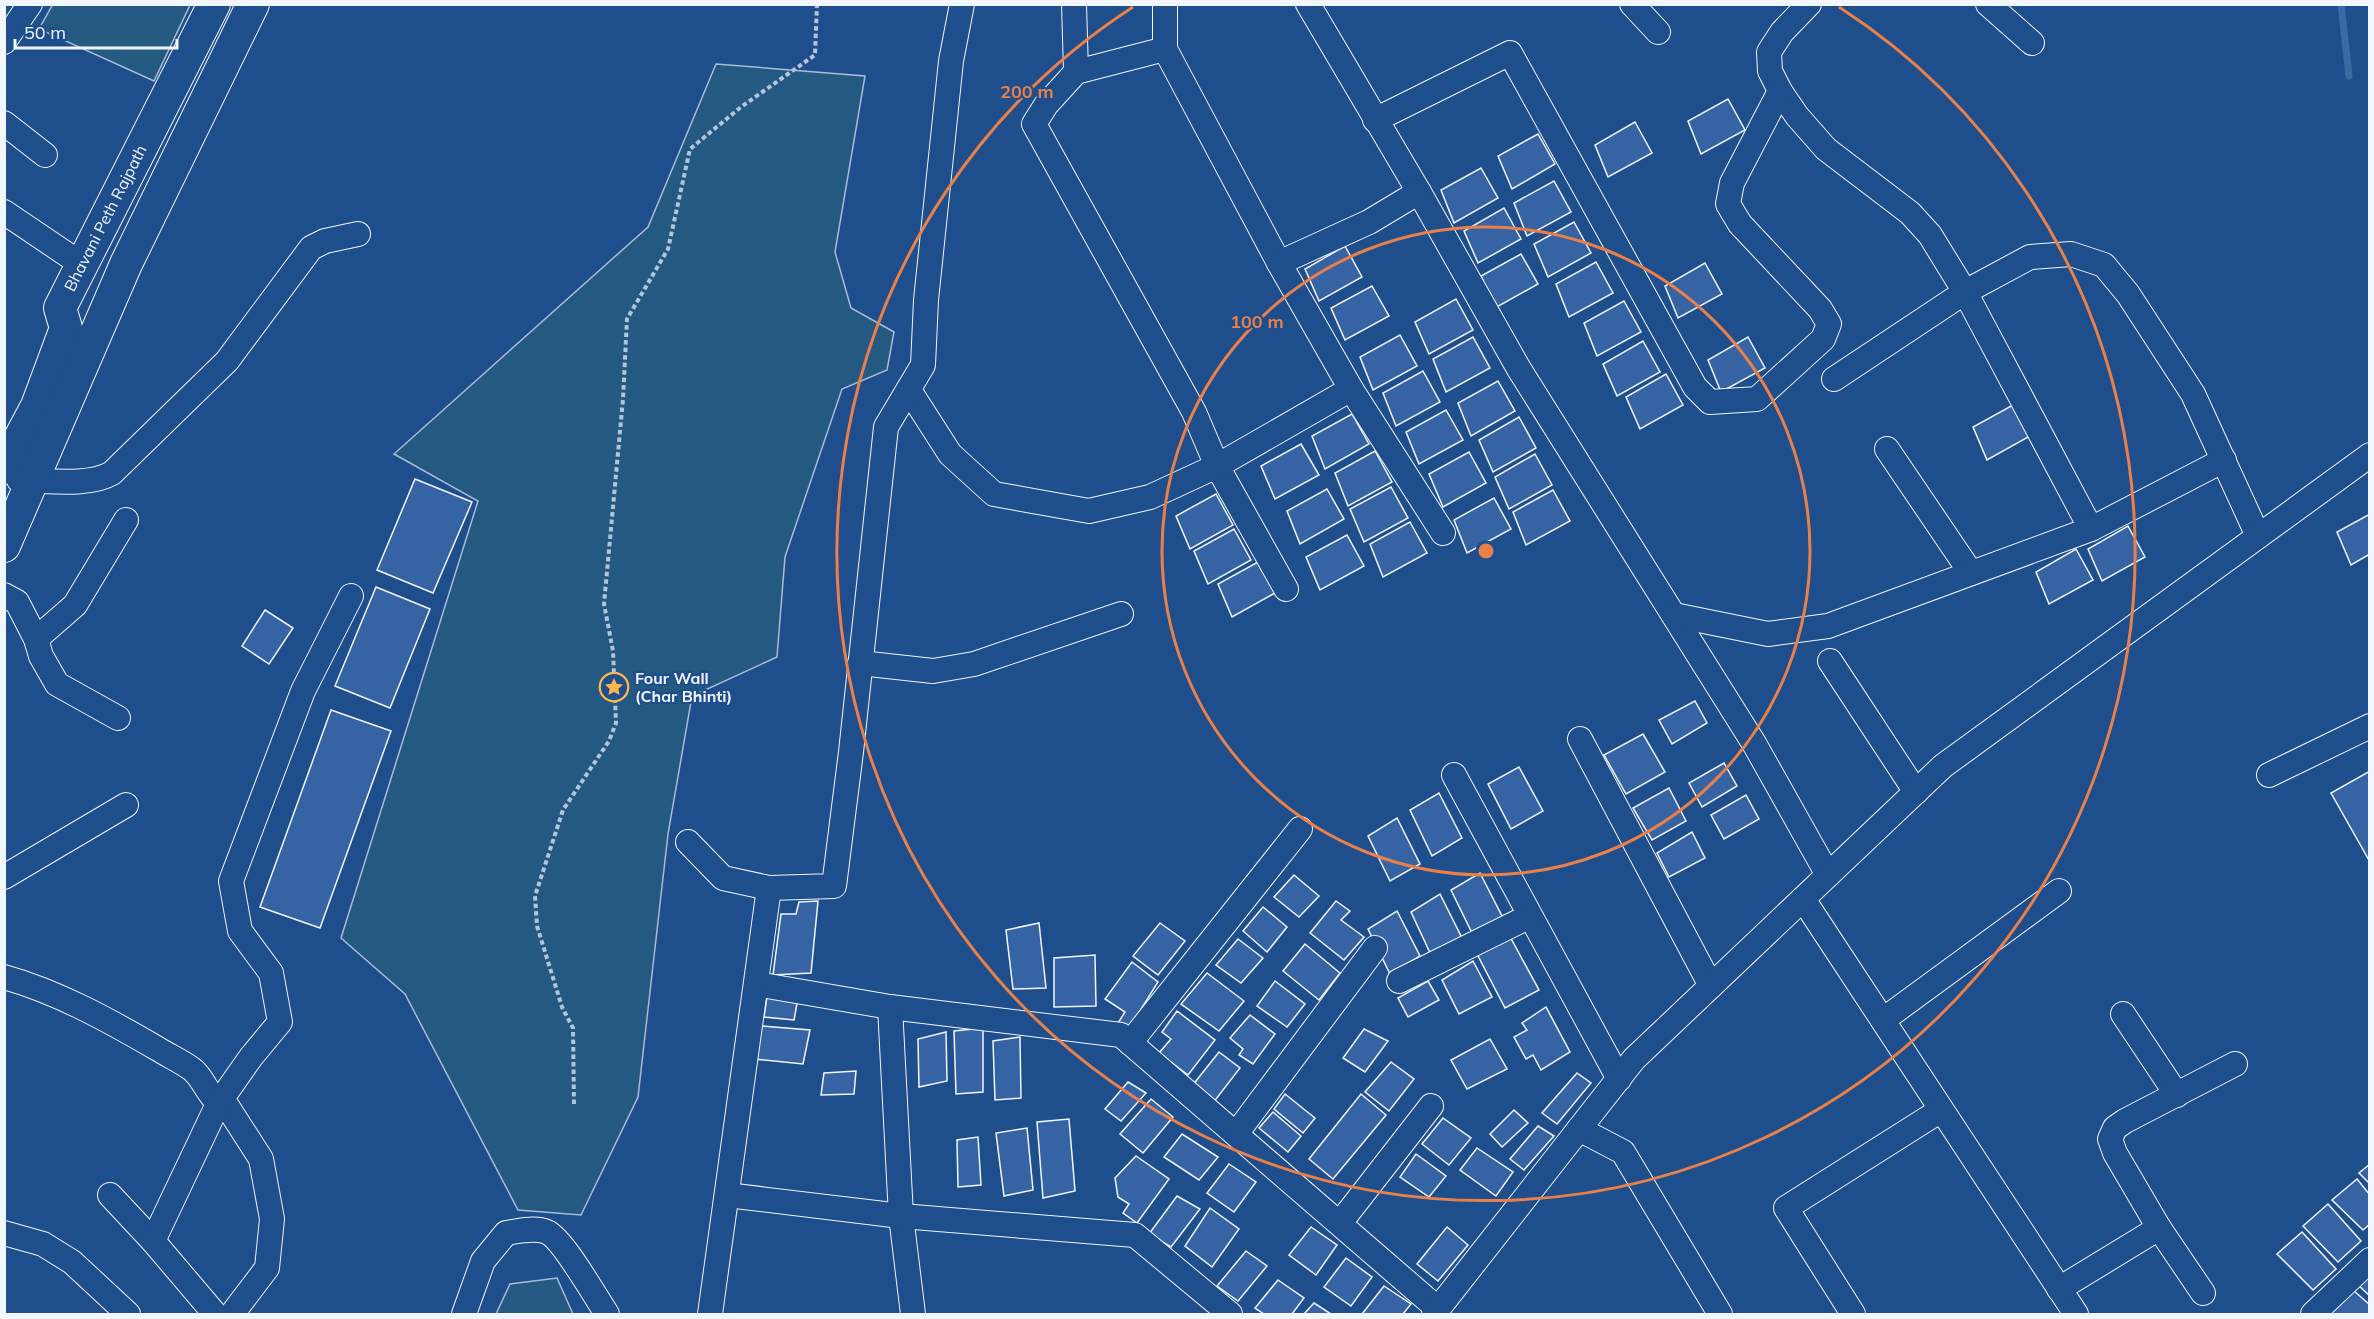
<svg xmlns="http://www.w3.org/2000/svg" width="2374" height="1319" font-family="Mulish,sans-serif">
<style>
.green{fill:#245a82;stroke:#a8bbd7;stroke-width:1.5}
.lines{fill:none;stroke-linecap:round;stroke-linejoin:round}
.stream{stroke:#3b69a3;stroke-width:7}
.building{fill:#3563a3;stroke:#f2f6ff;stroke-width:1.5}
.minor-casing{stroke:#f2f6ff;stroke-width:26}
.major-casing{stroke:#f2f6ff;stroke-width:34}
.path{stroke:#b3c4dc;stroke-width:4;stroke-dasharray:4.5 3;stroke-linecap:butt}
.minor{stroke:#1f4e8c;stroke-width:24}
.major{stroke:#1f4e8c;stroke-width:32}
.ring{fill:none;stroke:#ea8049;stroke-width:3}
.labels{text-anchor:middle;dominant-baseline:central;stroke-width:4.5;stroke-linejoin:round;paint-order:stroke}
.street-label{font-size:16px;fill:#f2f6ff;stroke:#1f4e8c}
.poi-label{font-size:16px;font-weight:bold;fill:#f2f6ff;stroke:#1f4e8c;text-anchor:start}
.centre{fill:#ea8049;stroke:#1f4e8c;stroke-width:3}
.ring-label{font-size:18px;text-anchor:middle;font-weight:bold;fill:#ea8049;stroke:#1f4e8c;stroke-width:4.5;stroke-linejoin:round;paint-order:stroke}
</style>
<rect width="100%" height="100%" fill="#1f4e8c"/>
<g class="green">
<path d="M53,4H190V5L154,81L39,29Z"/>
<path d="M716,64L865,76L835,252L851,308L894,332L887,370L842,389L785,557L777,657L692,696L668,834L638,1097L581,1215L518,1210L405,994L341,938L478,501L394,454L648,227Z"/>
<path d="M557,1278L573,1314H496L510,1284Z"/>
</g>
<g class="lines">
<path class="stream" d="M2341,4L2349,76"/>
</g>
<g class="building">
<path d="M1728,99L1745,130L1701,154L1688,121Z"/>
<path d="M1635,122L1652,153L1608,177L1595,145Z"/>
<path d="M1538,134L1555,164L1512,189L1498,156Z"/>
<path d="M1481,168L1498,198L1454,223L1441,190Z"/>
<path d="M1554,181L1571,212L1527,236L1514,203Z"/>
<path d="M1504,208L1521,239L1478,263L1464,231Z"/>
<path d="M1574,222L1591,253L1548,277L1534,244Z"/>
<path d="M1345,246L1362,277L1319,301L1305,269Z"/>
<path d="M1521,254L1538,284L1495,308L1481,276Z"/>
<path d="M1596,262L1613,293L1569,317L1556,284Z"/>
<path d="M1705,263L1722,294L1678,318L1665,286Z"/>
<path d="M1372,286L1389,316L1345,340L1331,308Z"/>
<path d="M1456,299L1473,330L1429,354L1415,322Z"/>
<path d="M1624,301L1641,332L1597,356L1584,323Z"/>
<path d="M1400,335L1417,366L1373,390L1360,357Z"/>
<path d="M1473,337L1490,368L1446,392L1433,359Z"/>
<path d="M1748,337L1765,368L1721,392L1708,360Z"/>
<path d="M1643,341L1660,372L1617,396L1603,364Z"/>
<path d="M1423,371L1440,402L1396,426L1383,393Z"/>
<path d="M1666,374L1683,405L1640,429L1626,397Z"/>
<path d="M1498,381L1515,411L1471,436L1458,403Z"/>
<path d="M2013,405L2030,436L1987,460L1973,427Z"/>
<path d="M1446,410L1463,440L1419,464L1406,432Z"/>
<path d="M1352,414L1369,444L1325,469L1312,436Z"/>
<path d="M1519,417L1536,448L1493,472L1479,440Z"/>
<path d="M1301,444L1319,475L1275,499L1261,466Z"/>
<path d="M1375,451L1392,482L1348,506L1335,473Z"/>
<path d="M1469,452L1486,483L1443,507L1429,474Z"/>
<path d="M1535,454L1552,485L1509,509L1495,477Z"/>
<path d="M415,479L472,502L433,593L377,570Z"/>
<path d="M1391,487L1408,518L1364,542L1350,509Z"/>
<path d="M1327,489L1344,519L1300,544L1287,511Z"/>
<path d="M1553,490L1570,521L1526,545L1513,512Z"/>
<path d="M1216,494L1233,525L1190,549L1176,516Z"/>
<path d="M1494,498L1511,529L1467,553L1454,520Z"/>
<path d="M2370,514V554L2351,565L2337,532Z"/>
<path d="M1410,522L1427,553L1383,577L1370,544Z"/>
<path d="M2128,526L2145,557L2102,581L2088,549Z"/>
<path d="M1234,529L1251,560L1208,584L1194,551Z"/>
<path d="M1347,535L1364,566L1320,590L1306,557Z"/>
<path d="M2076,549L2093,580L2049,604L2036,572Z"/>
<path d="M1258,562L1275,593L1232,617L1218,584Z"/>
<path d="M376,587L430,609L390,708L335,686Z"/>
<path d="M265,610L293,628L269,664L242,646Z"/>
<path d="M1695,701L1707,723L1672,744L1659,720Z"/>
<path d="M331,710L391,731L320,928L260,907Z"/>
<path d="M1643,734L1665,772L1626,794L1604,755Z"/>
<path d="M1724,763L1737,786L1702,807L1689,783Z"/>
<path d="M1519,767L1543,811L1511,829L1488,784Z"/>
<path d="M2370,771V862L2331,793Z"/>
<path d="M1669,788L1686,821L1652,840L1633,808Z"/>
<path d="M1439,793L1462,838L1432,856L1410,810Z"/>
<path d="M1746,795L1759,819L1724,839L1711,815Z"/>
<path d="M1397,818L1420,864L1390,881L1368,836Z"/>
<path d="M1692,832L1705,858L1669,877L1657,853Z"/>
<path d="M1480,873L1503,918L1473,935L1451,890Z"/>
<path d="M1294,875L1319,896L1299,917L1274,897Z"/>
<path d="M1440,894L1463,940L1432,957L1411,912Z"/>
<path d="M818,901L811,973L773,975L781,914H796L799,902Z"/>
<path d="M1336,901L1350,911L1341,920L1364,937L1344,960L1310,933Z"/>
<path d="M1263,907L1287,927L1267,952L1243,931Z"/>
<path d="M1397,911L1420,956L1390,974L1368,929Z"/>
<path d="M1039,923L1046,988L1013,989L1006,930Z"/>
<path d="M1160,923L1185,941L1158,975L1133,956Z"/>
<path d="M1508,933L1539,990L1505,1008L1476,952Z"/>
<path d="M1238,939L1263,958L1241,983L1216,965Z"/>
<path d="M1305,944L1340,973L1319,1000L1283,971Z"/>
<path d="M1095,955L1096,1006L1054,1007V958Z"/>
<path d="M1473,961L1492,997L1459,1014L1442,980Z"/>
<path d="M1132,962L1158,982L1128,1030L1118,1023L1125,1012L1105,999Z"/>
<path d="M1207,973L1244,1001L1219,1031L1181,1004Z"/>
<path d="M1275,981L1305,1004L1287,1027L1257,1006Z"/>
<path d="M1428,981L1439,1000L1408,1017L1398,998Z"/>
<path d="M767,997L798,998L794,1020L764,1017Z"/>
<path d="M1546,1007L1570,1052L1541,1070L1533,1055L1526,1059L1514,1037L1527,1030L1522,1023Z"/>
<path d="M1177,1011L1215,1040L1188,1075L1159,1053L1171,1039L1162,1032Z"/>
<path d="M1250,1015L1275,1034L1253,1064L1239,1055L1243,1049L1230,1038Z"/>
<path d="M762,1026L810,1030L803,1064L754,1059Z"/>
<path d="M983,1028V1092L956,1094L954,1031Z"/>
<path d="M1364,1029L1388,1041L1365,1072L1343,1058Z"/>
<path d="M946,1032L947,1081L919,1087L918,1039Z"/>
<path d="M1020,1037L1021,1098L995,1100L993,1041Z"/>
<path d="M1490,1039L1507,1069L1467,1089L1451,1060Z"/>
<path d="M1219,1052L1240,1068L1213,1103L1192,1086Z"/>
<path d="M1391,1062L1414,1079L1389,1111L1365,1092Z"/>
<path d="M856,1071L854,1094L821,1095L824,1073Z"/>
<path d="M1577,1073L1591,1083L1557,1124L1542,1113Z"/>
<path d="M1128,1082L1146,1093L1121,1121L1105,1109Z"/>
<path d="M1285,1094L1315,1118L1303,1133L1274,1109Z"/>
<path d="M1361,1094L1386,1115L1333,1179L1309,1159Z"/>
<path d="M1151,1099L1173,1117L1143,1153L1120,1134Z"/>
<path d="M1514,1110L1528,1123L1502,1147L1490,1134Z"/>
<path d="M1273,1112L1301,1136L1288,1152L1259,1128Z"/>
<path d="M1443,1118L1471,1138L1449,1165L1422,1144Z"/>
<path d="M1069,1119L1075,1191L1043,1198L1037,1122Z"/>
<path d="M1538,1126L1554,1136L1524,1170L1510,1159Z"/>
<path d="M1027,1128L1033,1190L1004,1196L996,1133Z"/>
<path d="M1182,1134L1218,1157L1199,1180L1164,1157Z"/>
<path d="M978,1137L981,1185L958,1187L957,1140Z"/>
<path d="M1477,1148L1513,1172L1496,1196L1460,1170Z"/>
<path d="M1416,1154L1446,1176L1429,1197L1400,1177Z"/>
<path d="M1136,1156L1169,1179L1137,1223L1123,1213L1129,1204L1118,1197L1115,1178Z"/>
<path d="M1229,1164L1256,1182L1234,1212L1207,1193Z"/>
<path d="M2370,1164V1184L2359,1173Z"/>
<path d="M2357,1179L2370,1195V1224L2363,1230L2332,1200Z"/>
<path d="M1177,1196L1200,1209L1171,1247L1149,1234Z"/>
<path d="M2328,1204L2361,1241L2338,1262L2303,1226Z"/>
<path d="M1210,1208L1239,1229L1212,1267L1185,1246Z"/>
<path d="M1311,1227L1337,1245L1316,1275L1289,1255Z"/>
<path d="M1447,1227L1468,1245L1438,1281L1417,1264Z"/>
<path d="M2302,1232L2336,1269L2313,1290L2277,1254Z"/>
<path d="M1246,1251L1267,1266L1238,1301L1217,1286Z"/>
<path d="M1346,1258L1372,1277L1351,1306L1324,1287Z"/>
<path d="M2370,1274V1296L2358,1285Z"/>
<path d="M1278,1280L1304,1298L1292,1314H1264L1255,1308Z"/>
<path d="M1384,1286L1411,1304L1403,1314H1362Z"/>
<path d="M2353,1290L2370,1305V1314H2333L2331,1312Z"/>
<path d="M1314,1303L1331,1314H1304Z"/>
</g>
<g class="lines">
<g class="minor-casing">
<g id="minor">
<path d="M1074,4L1076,72L1046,105L1034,124L1194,412L1217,466L1286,589"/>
<path d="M1165,4V49L1279,263L1351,389L1443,533"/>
<path d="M1308,4L1419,192L1519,369L1755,745L1828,875"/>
<path d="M1632,4L1658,32"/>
<path d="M1809,4L1782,32L1769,52L1770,71L1780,91L1797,116L1826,149L1910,213L1930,235L1965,292L2091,529"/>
<path d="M1988,4L2032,43"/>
<path d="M4,42L30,4"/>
<path d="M1076,72L1165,49"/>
<path d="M1375,120L1510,53L1695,387L1710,402L1757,399L1823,339L1829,324L1820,309L1740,224L1728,204L1732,183L1780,91"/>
<path d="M4,123L45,155"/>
<path d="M4,212L81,264"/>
<path d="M1279,263L1369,222L1419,192"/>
<path d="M1834,379L1965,292L2030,257L2071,254L2104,265L2128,294L2193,394L2258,536"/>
<path d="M909,390L950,454L994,494L1089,511L1150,497L1217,466L1351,389"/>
<path d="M1887,449L1971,573"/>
<path d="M19,480C45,480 89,487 112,473L227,361L311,248L325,241L358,234"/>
<path d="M4,595L17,602L36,639L41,656L57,684L118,718"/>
<path d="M1674,615L1768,634L1828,626L2091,529L2224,460"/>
<path d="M36,639L75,605L126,520"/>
<path d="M1830,661L1916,792"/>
<path d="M860,663L933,671L974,664L1121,614"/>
<path d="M1580,739L1711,986"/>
<path d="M1454,775L1619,1079"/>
<path d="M2269,775L2370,726"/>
<path d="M688,842L723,878L769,888"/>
<path d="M4,877L126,805"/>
<path d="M1803,899L2076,1314"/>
<path d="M4,977C58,992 110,1021 158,1049C169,1056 183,1062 193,1070C206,1081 209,1102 227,1106L261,1159L272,1219L267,1268L232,1314"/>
<path d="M1399,981L1530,916"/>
<path d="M756,984L890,1007L1121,1035L1438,1309"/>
<path d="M890,1007L901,1216L913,1314"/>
<path d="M2123,1014L2177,1095"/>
<path d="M1883,1020L2059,891"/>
<path d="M1130,1043L1300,829"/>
<path d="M1579,1129L1623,1152L1720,1314"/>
<path d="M1236,1134L1375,948"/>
<path d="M110,1195L153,1241L215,1314"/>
<path d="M727,1195L901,1216L1135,1235L1230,1314"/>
<path d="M1340,1223L1431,1106"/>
<path d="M4,1233L43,1244L72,1262L128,1314"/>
<path d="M153,1241L218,1104L251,1057L280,1022L271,973L240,931L231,881L303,691L351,596"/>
<path d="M2059,1289L2159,1228"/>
<path d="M2203,1293L2159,1228L2115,1153L2110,1139L2115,1128L2125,1121L2235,1064"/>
<path d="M464,1314L483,1261L506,1233C518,1231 535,1227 547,1232C563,1239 596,1298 607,1314"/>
<path d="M710,1314L769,888L834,886L851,752L886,427L923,365L926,300L951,61L962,4"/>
<path d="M1434,1314L1634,1059L1943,766L2370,455"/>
<path d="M1853,1314L1786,1208L1941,1110"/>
<path d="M2313,1314L2370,1260"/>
</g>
</g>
<g class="major-casing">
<g id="major">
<path d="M4,468L37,406L66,328L60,308L214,4"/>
<path d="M4,546L126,264L253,4"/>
</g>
</g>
<path class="path" d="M574,1104L573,1028L562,1007L537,926L535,896L563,810L609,741L616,723L613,651L604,604L623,399L627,319L668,249L690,149L741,107L815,55L817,4"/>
<use href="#minor" class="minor"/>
<use href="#major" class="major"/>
</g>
<g class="ring">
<circle cx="1486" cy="551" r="324"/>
<path d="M1839 7A649 649 0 1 1 1133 7"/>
</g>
<defs>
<g id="sight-ring" transform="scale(1.5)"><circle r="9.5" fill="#1f4e8c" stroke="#ffb74d" stroke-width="1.5"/><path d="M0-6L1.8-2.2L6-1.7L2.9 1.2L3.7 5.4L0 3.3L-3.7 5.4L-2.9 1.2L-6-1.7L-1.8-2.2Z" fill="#ffb74d"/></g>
</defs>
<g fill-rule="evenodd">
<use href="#sight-ring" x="614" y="687"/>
</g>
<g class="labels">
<g class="street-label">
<text transform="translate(105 218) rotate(-63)">Bhavani Peth Rajpath</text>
</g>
<g class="poi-label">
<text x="635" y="678">Four Wall<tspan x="635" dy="18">(Char Bhinti)</tspan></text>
</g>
</g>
<circle cx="1486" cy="551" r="9" class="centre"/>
<g class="ring-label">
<text x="1027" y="98">200 m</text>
<text x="1257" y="328">100 m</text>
</g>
<rect width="2374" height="1319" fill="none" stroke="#f2f6ff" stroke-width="12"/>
<path d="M15 39v9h162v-9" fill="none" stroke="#f2f6ff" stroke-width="3"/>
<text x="24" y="39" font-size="18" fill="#f2f6ff" stroke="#1f4e8c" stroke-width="4.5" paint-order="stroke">50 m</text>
</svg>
